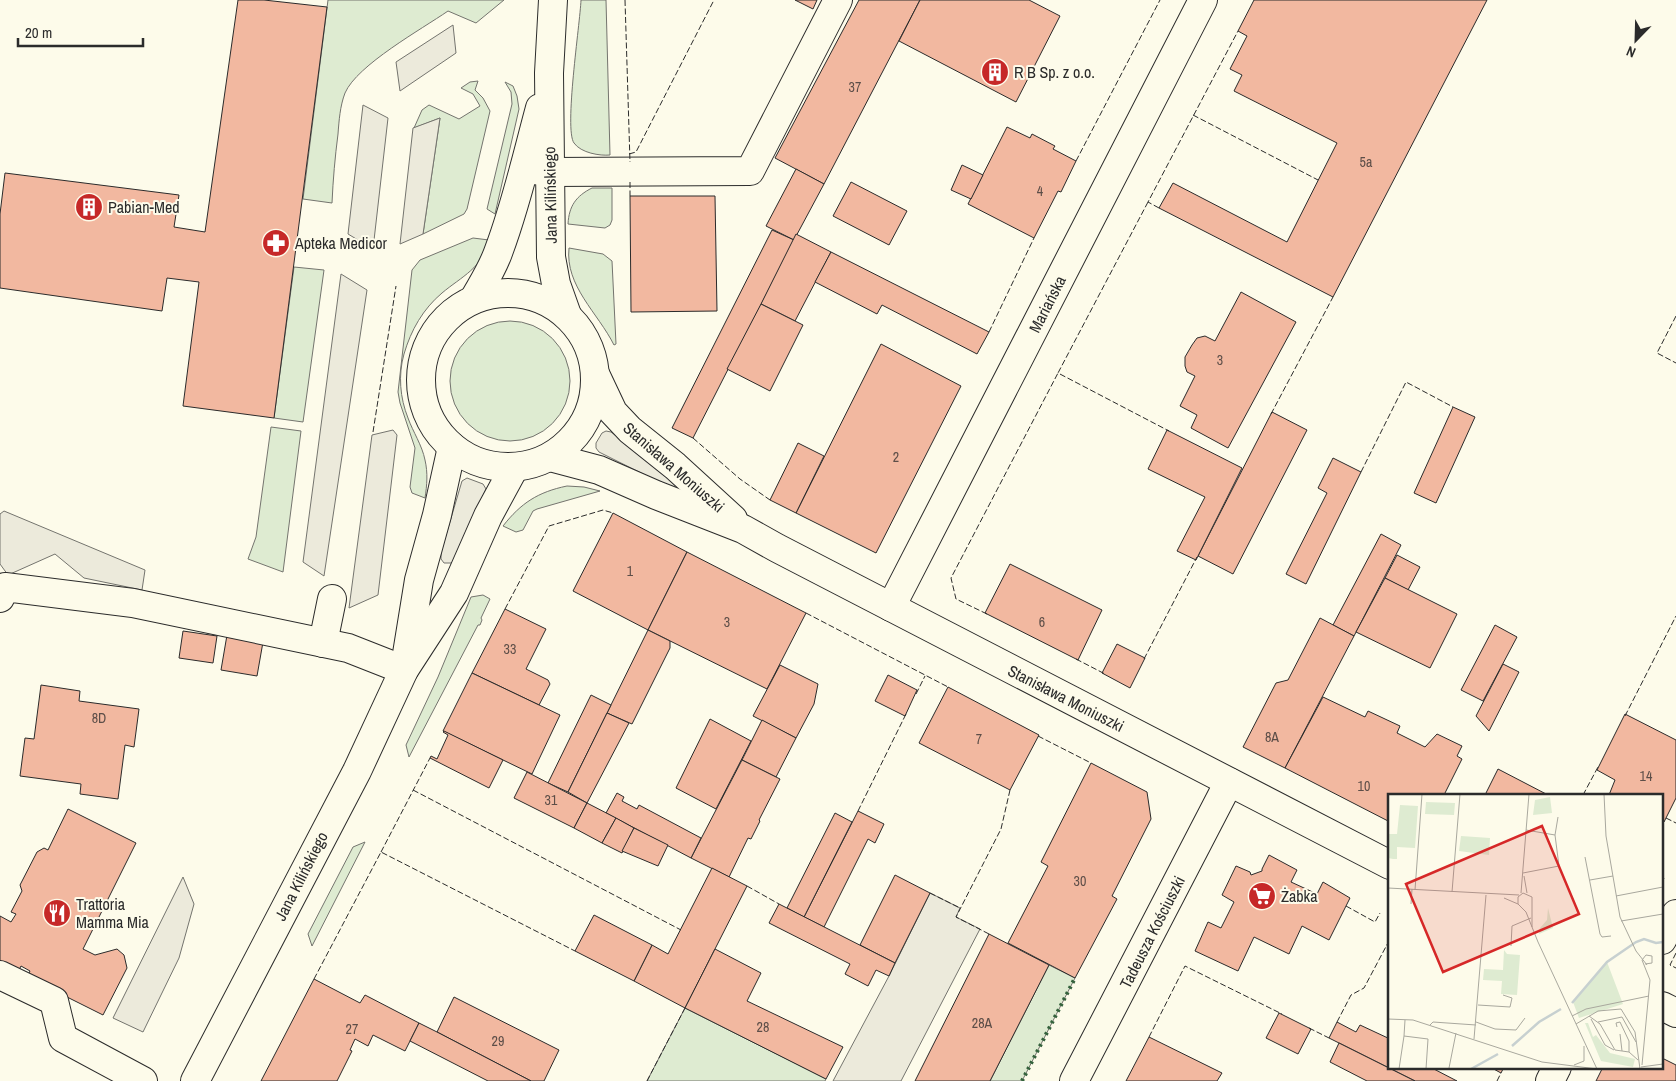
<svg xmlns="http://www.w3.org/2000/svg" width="1676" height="1081" font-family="'Archivo Narrow',sans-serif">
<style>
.green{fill:#deebd1;stroke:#74746e}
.parking{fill:#eceadb;stroke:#74746e}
.building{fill:#f2b8a0;stroke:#2b2b2b}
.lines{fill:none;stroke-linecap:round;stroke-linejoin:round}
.minor-casing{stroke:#2b2b2b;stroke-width:30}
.major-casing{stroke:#2b2b2b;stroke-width:30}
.minor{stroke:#fdfbea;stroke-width:28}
.major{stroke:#fdfbea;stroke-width:28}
.hedge{stroke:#34623c;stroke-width:4;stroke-dasharray:2.5 4;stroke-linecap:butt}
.fence{stroke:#2b2b2b;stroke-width:1;stroke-dasharray:6 2.5;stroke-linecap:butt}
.labels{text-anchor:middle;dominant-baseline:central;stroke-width:4;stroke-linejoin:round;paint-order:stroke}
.number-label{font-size:14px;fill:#5d4e48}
.poi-label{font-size:16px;fill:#2b2b2b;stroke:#fdfbea;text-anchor:start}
.street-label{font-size:16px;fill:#2b2b2b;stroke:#fdfbea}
.inset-river{fill:none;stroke:#c7d0d0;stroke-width:2.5}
.inset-road{fill:none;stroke:#a9a89e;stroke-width:1}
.view{fill:#d62828;fill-opacity:0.15;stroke:#d62828;stroke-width:2.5}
.inset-edge{fill:none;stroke:#2b2b2b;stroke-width:2.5}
</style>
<rect width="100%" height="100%" fill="#fdfbea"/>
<g class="green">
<path d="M328,0H504L476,23L448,11C422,29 357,65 345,93C340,106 339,121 338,134C335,157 333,180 332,203L303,199Z"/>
<path d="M581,0H606L610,155C600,156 581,153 574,143C564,129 580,24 581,0Z"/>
<path d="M478,81L475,90L483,98L490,111L467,209L464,214L423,234L440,118L414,128L422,110L429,105L459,119L480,106L473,94L461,88L470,82Z"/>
<path d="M505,82L513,86L517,96L519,109L495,214L487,209L512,104L511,92Z"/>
<path d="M592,188H612V220L610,225L605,228L568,224C569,206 576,196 592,188Z"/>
<path d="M473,238L489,240C484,267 461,277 442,293C423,309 411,330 404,354C398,375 400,398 408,418C413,432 422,445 425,460C428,473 427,485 425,498L412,493L410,487L415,448L400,403L398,392L412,270L420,260Z"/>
<path d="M569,248L603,254L612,261L616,344L614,345C598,313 565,286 569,248Z"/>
<path d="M294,267L324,270L303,422L274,418Z"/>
<circle cx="510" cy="381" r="60"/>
<path d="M271,427L301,431L283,572L248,559L256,537Z"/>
<path d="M567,486L584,487L600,491L537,509L533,511L523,530L516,532L503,526C521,503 538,492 567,486Z"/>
<path d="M483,595L490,599L481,618L482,620L480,625H478L409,757L406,745L438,677L471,597Z"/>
<path d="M365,842L312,946L308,934L353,847Z"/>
<path d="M1049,965L1075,978L1022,1081H990Z"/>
<path d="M685,1008L826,1079L825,1081H647Z"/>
</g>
<g class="parking">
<path d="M453,25L456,53L400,91L396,62Z"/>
<path d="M363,105L388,118L373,249L348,234Z"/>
<path d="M440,118L423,234L400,244L413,128Z"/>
<path d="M341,274L367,290L324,576L303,562Z"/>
<path d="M393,430L397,435L378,595L349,608L372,435Z"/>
<path d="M606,431L611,432L655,466L679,485L678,488L673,489L599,452L596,448V443L602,433Z"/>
<path d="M467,478L483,484L486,489L453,563H444L441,559V552L462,481Z"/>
<path d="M4,511L145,570L142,590L84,578L55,554L8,575L0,564V514Z"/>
<path d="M183,877L194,904L179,958L143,1032L113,1018Z"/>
<path d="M930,893L960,908L956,917L980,929L901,1081H833L889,976Z"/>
</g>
<g class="building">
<path d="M238,0H264L327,7L274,418L183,406L199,282L167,278L162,311L0,288V214L5,173L179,195L174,227L205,232Z"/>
<path d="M795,0H817L813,9Z"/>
<path d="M859,0H920L824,184L775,158Z"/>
<path d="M920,0H1029L1060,16L1016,102L899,41Z"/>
<path d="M1254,0H1487L1333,297L1159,208L1173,183L1287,242L1337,143L1234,91L1242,75L1230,69L1247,36L1238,31Z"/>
<path d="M1007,127L1030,138L1032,134L1055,146L1053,149L1076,161L1061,192L1058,191L1034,238L968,204Z"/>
<path d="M962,165L983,175L971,199L951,190Z"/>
<path d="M796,169L824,184L794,240L766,226Z"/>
<path d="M851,182L907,211L889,245L833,216Z"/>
<path d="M630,196H715L717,311L631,312Z"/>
<path d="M772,230L794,240L693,438L672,428Z"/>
<path d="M796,234L831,252L795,321L761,304Z"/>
<path d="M831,252L989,332L977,354L882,305L877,314L815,282Z"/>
<path d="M1241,292L1296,322L1228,448L1191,428L1197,415L1180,406L1195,376L1187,372L1185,366V357L1192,345L1197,338L1205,336L1215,341Z"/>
<path d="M761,304L803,325L770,391L727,369Z"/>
<path d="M881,344L961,386L876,553L796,513Z"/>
<path d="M1453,407L1475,417L1436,503L1414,493Z"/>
<path d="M1272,412L1307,430L1233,574L1198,556Z"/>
<path d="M1167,430L1242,468L1196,560L1177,551L1205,497L1148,469Z"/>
<path d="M798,443L824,456L796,513L770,500Z"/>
<path d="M1333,458L1361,472L1306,584L1286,574L1327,493L1318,488Z"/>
<path d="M613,513L687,552L648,630L573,591Z"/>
<path d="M1381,534L1401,545L1354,636L1333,625Z"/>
<path d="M687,552L806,613L767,689L648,630Z"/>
<path d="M1397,555L1420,567L1408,590L1385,578Z"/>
<path d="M1010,564L1102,610L1078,660L985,613Z"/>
<path d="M1385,578L1457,614L1430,668L1356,632Z"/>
<path d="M505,609L546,629L526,669L548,680L550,684L539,705L472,673Z"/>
<path d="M1320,618L1354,636L1285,768L1243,747L1276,683L1288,680Z"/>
<path d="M1495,625L1517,637L1483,701L1461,690Z"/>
<path d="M648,630L670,641V648L632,724L607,713Z"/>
<path d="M183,631L217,636L213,663L179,658Z"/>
<path d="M227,635L263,642L257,676L221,670Z"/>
<path d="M1117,644L1145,658L1130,688L1102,673Z"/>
<path d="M1503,664L1519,672L1489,731L1476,716Z"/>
<path d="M780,665L818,684L814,704L796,738L753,716Z"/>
<path d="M472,673L560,715L532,774L443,731Z"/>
<path d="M888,675L917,690L905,716L875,701Z"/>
<path d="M41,685L80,691L79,701L139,709L134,747L125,745L118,799L80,794L81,784L20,776L25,738L34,739Z"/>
<path d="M948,687L1039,735L1010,790L919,743Z"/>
<path d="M591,695L611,705L568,792L548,783Z"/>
<path d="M1323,697L1365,717L1368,711L1400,726L1397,733L1425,747L1437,734L1462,746L1457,756L1462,759L1444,795H1390V822L1285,768Z"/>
<path d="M607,713L629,723L587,803L568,792Z"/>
<path d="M1625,714L1676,740V798L1664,822H1662V795H1609L1615,780L1597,770Z"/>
<path d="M710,719L751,741L716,809L676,788Z"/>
<path d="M762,720L796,738L776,777L742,760Z"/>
<path d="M444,731L503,760L489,788L430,758L431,756L437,759L448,735L443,732Z"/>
<path d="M742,760L780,779L759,820L760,821L751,839L748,838L729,877L691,858Z"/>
<path d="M1091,763L1147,792L1151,819L1112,896L1117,899L1075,978L1008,943L1048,866L1041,862Z"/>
<path d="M1498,769L1548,795H1485Z"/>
<path d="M527,772L587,803L574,828L514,798Z"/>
<path d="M617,793L624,797L622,801L637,809L639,805L701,838L691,858L606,813Z"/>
<path d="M587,803L616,818L602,843L574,828Z"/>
<path d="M68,809L136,843L83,949L95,955L117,949L124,955L127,968L103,1015L27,977L30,971L21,966L18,972L0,963V916L11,922L16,914L11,912L22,891L20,885L37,852L44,848L48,850Z"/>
<path d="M858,811L884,824L875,843L868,839L824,927L804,917Z"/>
<path d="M835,813L852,822L804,917L787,908Z"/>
<path d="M616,818L634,828L622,853L602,843Z"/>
<path d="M634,828L668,845L658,866L622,851Z"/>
<path d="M1269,855L1297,870L1291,882L1317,894L1323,882L1350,898L1329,940L1302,926L1289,954L1254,937L1238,971L1195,951L1208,922L1221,928L1234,902L1222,895L1236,866L1250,872L1251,875L1262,871V869Z"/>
<path d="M712,868L747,886L685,1008L634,981L652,945L668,954Z"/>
<path d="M895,875L930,893L895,963L860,945Z"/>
<path d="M779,904L895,963L889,976L876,970L868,986L845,974L850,964L769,923Z"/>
<path d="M594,915L652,945L634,981L575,951Z"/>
<path d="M989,934L1049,965L990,1081H915Z"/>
<path d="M715,949L761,973L747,1001L843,1047L826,1079L685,1008Z"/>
<path d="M314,979L360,1003L365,995L419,1023L405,1051L373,1035L368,1046L355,1039L350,1050L352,1051L337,1081H261Z"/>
<path d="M454,997L559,1050L544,1081H531L437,1032Z"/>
<path d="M1279,1013L1311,1029L1298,1054L1266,1038Z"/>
<path d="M1337,1022L1356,1032L1360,1025L1390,1039V1067H1430L1457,1081H1415L1329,1038Z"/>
<path d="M419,1023L437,1032L531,1081H488L410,1041Z"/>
<path d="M1149,1037L1222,1073L1217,1081H1126Z"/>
<path d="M1339,1043L1415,1081H1367L1330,1062Z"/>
<path d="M1662,1058L1676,1065V1081H1596L1603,1067H1662Z"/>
<path d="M1490,1067H1504L1501,1073Z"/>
</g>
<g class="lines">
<g class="minor-casing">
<g id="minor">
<path d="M527,169L550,172L750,171L838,0"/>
<path d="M596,376L613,412L630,430L675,466L733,519"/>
<path d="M550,457L599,470L656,495L743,529L777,548L1390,865"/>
<path d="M0,598L5,587L133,603L348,648L404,670"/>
<path d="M891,607L1203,0"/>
<path d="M323,643L332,599"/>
<path d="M1662,940L1676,914"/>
<path d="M0,975L54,1001L63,1038L143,1081"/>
<path d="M1662,1006L1676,1013"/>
<path d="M1074,1081L1229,782"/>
<path d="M1550,1081L1557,1067"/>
</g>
</g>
<g class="major-casing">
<g id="major">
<path d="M553,0L549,73L551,257L556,284L567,315"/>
<circle cx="508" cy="380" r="87"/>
<path d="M474,299C483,283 493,268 499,250C516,205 527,156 540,108"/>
<path d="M406,660L419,580L437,515L452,447"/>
<path d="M195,1081L357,771L404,670L454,593L488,516L514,468"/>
</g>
</g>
<use href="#minor" class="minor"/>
<use href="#major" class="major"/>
<path class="hedge" d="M1022,1081L1075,978"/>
<g class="fence">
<path d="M625,0L630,162"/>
<path d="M1193,115L1318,180"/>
<path d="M629,154L636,152L714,0"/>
<path d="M1076,161L1160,0"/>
<path d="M630,182V196"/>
<path d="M1148,202L1058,373L1169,431"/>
<path d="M1159,208L1148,202L1238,31"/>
<path d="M1676,316L1657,353L1676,363"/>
<path d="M989,332L1034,238"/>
<path d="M1271,414L1333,297"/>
<path d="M373,432L396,286"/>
<path d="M693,438L740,479L770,500"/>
<path d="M1361,472L1406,382L1453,407"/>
<path d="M505,609L549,526L603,510L613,513"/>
<path d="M806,613L948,687"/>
<path d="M987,614L956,599L951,578L1058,373"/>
<path d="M1076,659L1105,674"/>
<path d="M1144,659L1197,557"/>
<path d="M916,694L925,676"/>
<path d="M1625,716L1676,616"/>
<path d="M1038,736L1091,763"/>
<path d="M413,790L681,930"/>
<path d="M1583,795L1598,767"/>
<path d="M858,811L906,714"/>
<path d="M1666,818L1676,823"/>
<path d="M381,852L430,758"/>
<path d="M1662,875L1664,879L1662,881"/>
<path d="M747,886L779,904"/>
<path d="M930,893L960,908"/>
<path d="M1346,906L1375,922L1380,913"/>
<path d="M989,934L956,917L1001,829L1010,790"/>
<path d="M1676,953L1670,965L1676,968"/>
<path d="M314,979L381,852L575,951"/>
<path d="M1337,1022L1351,995L1364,988L1390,939"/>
<path d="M1309,1028L1329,1038"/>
<path d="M1149,1037L1185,966L1282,1014"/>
<path d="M647,1081L685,1008"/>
<path d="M1497,1081L1501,1073"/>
</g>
</g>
<defs>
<g id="building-disc" transform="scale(1.4375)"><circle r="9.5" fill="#c62828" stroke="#fdfbea"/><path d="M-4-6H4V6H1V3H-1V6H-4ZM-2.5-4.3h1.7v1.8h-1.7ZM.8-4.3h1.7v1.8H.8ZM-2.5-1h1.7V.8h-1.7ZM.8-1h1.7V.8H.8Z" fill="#fff"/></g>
<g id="pharmacy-disc" transform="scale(1.4375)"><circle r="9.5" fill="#c62828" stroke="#fdfbea"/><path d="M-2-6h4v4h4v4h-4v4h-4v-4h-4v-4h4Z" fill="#fff"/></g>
<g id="supermarket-disc" transform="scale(1.4375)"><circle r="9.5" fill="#c62828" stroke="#fdfbea"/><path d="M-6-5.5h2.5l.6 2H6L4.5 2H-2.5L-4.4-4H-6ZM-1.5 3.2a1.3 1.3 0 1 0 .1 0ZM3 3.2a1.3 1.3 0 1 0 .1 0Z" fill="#fff"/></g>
<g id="restaurant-disc" transform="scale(1.4375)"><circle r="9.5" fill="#c62828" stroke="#fdfbea"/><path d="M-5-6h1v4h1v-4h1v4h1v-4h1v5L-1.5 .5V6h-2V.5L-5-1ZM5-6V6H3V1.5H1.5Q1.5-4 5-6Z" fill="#fff"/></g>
</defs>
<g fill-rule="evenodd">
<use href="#building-disc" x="995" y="72"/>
<use href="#building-disc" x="89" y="207"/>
<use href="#pharmacy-disc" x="276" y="243"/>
<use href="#supermarket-disc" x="1262" y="896"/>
<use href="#restaurant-disc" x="57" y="913"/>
</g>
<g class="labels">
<g class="number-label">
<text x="855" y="87">37</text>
<text x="1366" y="162">5a</text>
<text x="1040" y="191">4</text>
<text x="1220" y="360">3</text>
<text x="896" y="457">2</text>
<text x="630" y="571">1</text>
<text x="727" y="622">3</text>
<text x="1042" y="622">6</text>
<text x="510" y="649">33</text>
<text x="99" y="718">8D</text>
<text x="1272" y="737">8A</text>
<text x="979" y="739">7</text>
<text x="1646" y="776">14</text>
<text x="1364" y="786">10</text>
<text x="551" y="800">31</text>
<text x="1080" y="881">30</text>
<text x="982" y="1023">28A</text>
<text x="763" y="1027">28</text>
<text x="352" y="1029">27</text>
<text x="498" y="1041">29</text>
</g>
<g class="poi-label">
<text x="1014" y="72">R B Sp. z o.o.</text>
<text x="108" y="207">Pabian-Med</text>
<text x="295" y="243">Apteka Medicor</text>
<text x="1281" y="896">Żabka</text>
<text x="76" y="904">Trattoria<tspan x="76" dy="18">Mamma Mia</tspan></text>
</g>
<g class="street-label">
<text transform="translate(550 195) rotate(-91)">Jana Kilińskiego</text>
<text transform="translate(1047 304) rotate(-63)">Mariańska</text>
<text transform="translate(674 467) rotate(41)">Stanisława Moniuszki</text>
<text transform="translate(1066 698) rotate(27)">Stanisława Moniuszki</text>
<text transform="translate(301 876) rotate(-63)">Jana Kilińskiego</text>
<text transform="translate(1152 932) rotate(-63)">Tadeusza Kościuszki</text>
</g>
</g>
<g transform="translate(1388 794)">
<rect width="275" height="275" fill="#fdfbea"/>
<path d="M162,3L164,19L145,21L147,6ZM38,8L67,9L66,21L37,20ZM12,11L30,12L27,54L9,53V65H5L0,64V40H9ZM73,42L102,44L101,61L71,57ZM160,114L165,134L151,140L152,134L159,126ZM116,156L119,160L132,161L129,201L113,200L114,187L95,186L96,175L115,176ZM219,168L235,210L191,224L185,208ZM197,229H200L205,243L208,241L222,259L247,265L245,273L213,267Z" fill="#deebd1"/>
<path class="inset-river" d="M184,209L219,168L248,148L256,145L268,149L275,148M124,252L151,228L173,215M83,275L110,260"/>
<path class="inset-road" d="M216,0L218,42L232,123L248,157L259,171M167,41L170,23M197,63L212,140L214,143L223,142M135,79L171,72L167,41L138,36M136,82L139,99M202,86L225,82M0,94L131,101M27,96L34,0M64,98L72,0M133,99L141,0M228,102L275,93M116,104L130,110M23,110L24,95M233,127L275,120M144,133V103L135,99L130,103V110L138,118L150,148L209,275M123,152L124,132L143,124M90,211L122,213L124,204L115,201M184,222L198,215L261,202M201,222L212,230L227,256L241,258L250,266M0,225L25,226L154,268L209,275M203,225L217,251L226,256M17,226L16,242L40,245L38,275M88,228L107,235L128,236L137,224M210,228L234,223L248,248M188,230L210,217L233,215L247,238L252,275M42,231L45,228L88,231M229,233L228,229L232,228L241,247V258M232,240L234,257M86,245L98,101M186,271L196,267V252M254,271L262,186L254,166L258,161L264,162V169L257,170M253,273L275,270M61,274L68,239M11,275L16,242"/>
<path class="view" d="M154,32L191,120L55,178L18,90Z"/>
<rect width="275" height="275" class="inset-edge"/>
</g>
<g transform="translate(1636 40) rotate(203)" stroke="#fdfbea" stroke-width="4" paint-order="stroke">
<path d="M0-4L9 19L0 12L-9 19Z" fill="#2b2b2b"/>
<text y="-8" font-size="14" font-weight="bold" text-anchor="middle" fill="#2b2b2b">N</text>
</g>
<path d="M18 38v8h125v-8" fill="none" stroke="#2b2b2b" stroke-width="2.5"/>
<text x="25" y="38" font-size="15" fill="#2b2b2b" stroke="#fdfbea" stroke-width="4" paint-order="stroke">20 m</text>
</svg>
